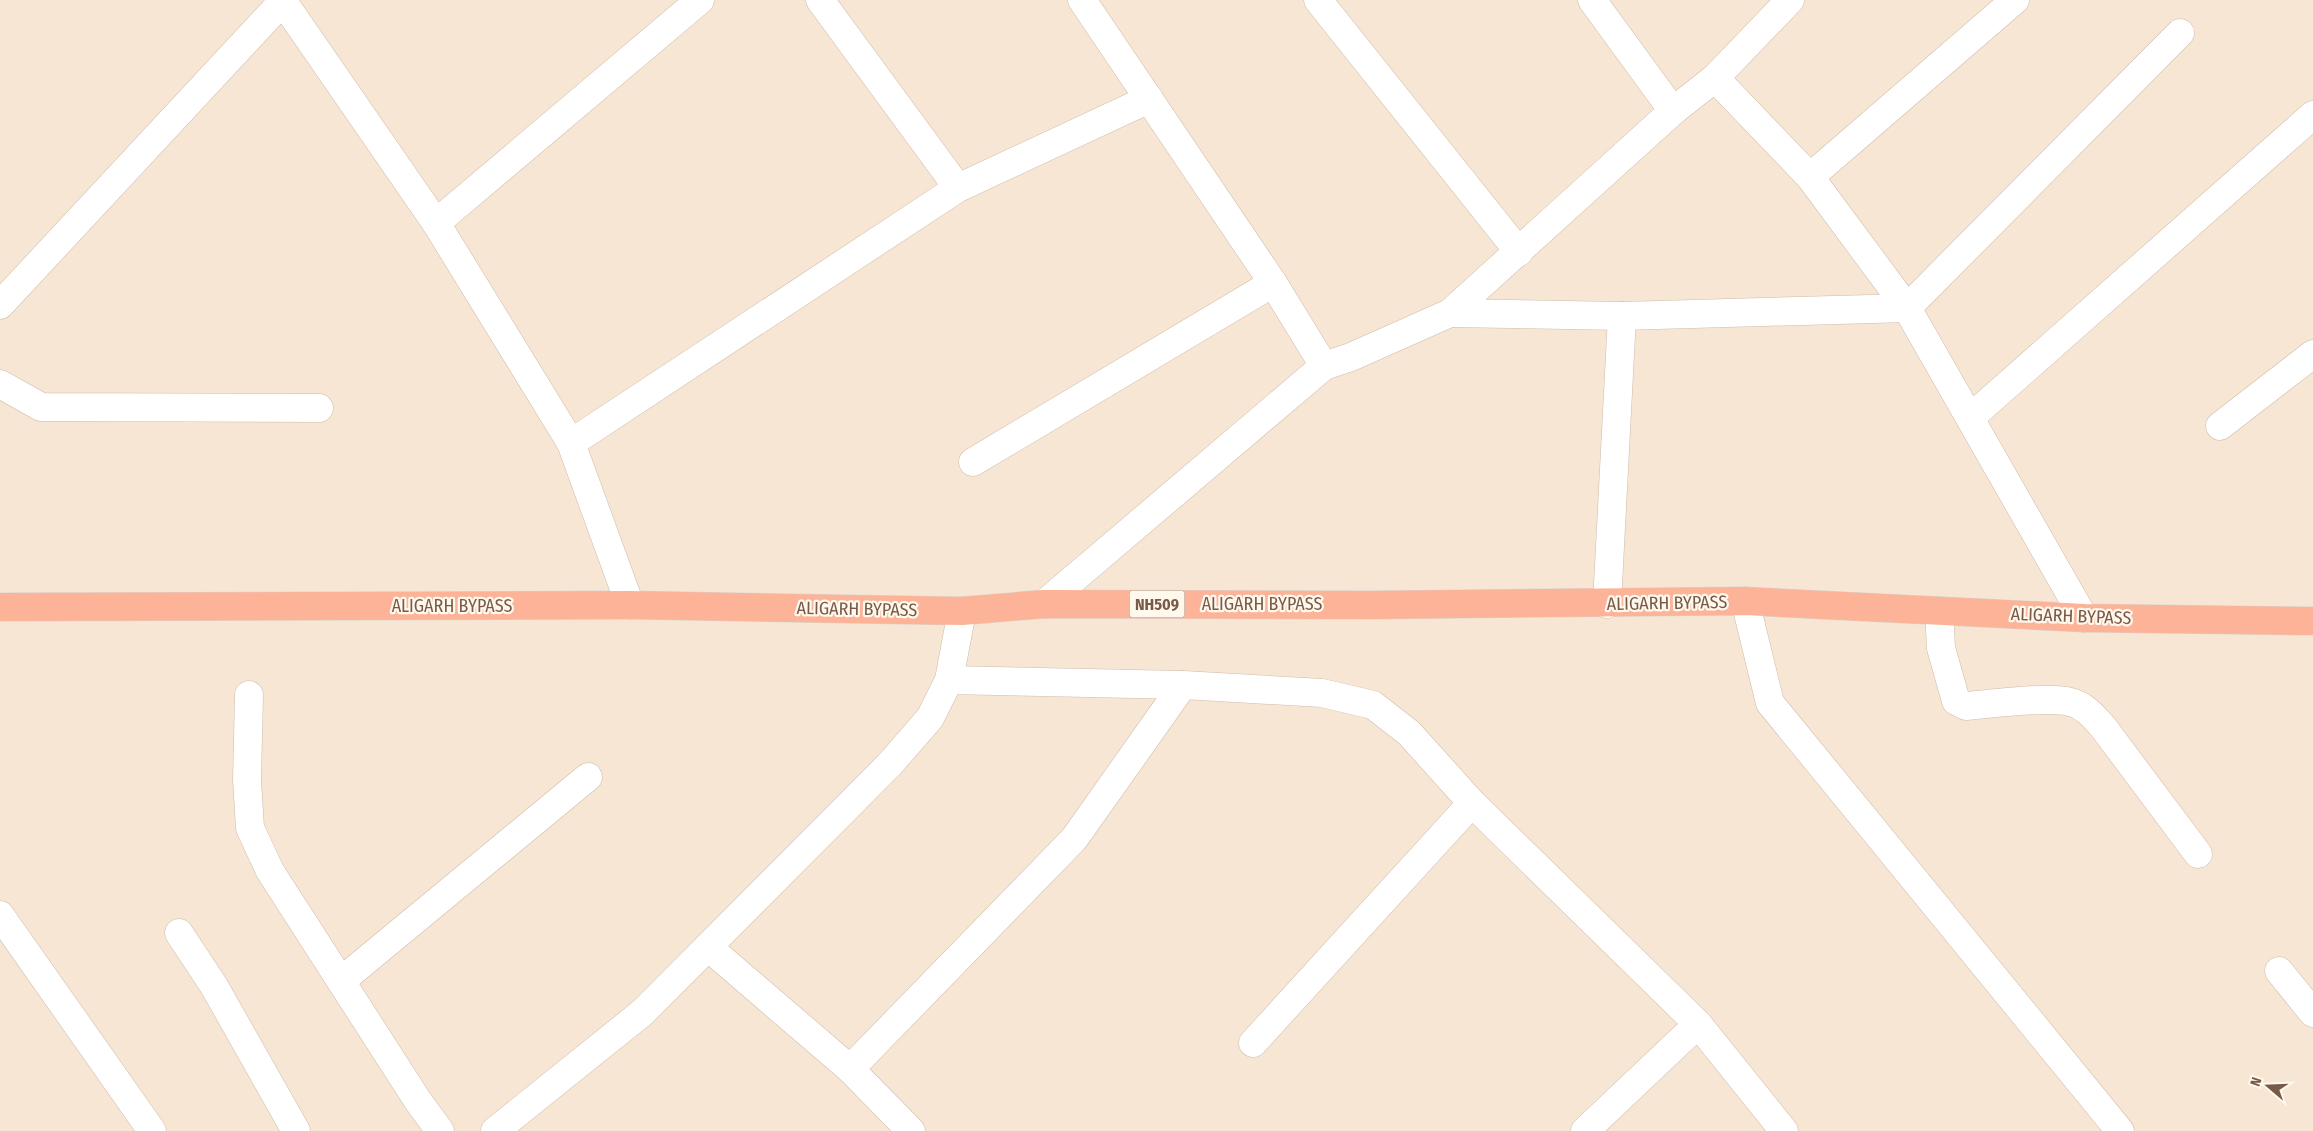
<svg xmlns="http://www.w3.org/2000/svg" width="2313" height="1131" font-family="'Fira Sans Condensed',sans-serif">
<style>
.residential{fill:#f6e6d3}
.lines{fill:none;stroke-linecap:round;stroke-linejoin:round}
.street-casing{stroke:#d0bcaa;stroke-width:29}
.highway-casing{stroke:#dcd4cf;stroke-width:29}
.street{stroke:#fff;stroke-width:28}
.highway{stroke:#fcb398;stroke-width:28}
.labels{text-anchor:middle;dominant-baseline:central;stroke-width:4.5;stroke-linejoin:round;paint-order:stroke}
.shield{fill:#fff8ed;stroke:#a1897a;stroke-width:1}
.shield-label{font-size:16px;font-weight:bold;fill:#795a48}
.street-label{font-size:18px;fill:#795a48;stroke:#fff8ed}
</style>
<rect width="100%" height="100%" fill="#fef4e5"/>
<rect class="residential" x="0" y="0" width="2313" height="1131"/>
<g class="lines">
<g class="street-casing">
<g id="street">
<path d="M282,0L436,223"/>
<path d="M820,0L958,188"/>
<path d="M1082,0L1273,283L1324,366"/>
<path d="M1318,0L1519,252"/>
<path d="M1592,0L1673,111"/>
<path d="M1715,78L1810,177L1907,308L2084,618"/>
<path d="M1810,177L2015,0"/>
<path d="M0,305L284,0"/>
<path d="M1450,313L1622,316L1907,308L2180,33"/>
<path d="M0,384L41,407L319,408"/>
<path d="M1970,418L2313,115"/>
<path d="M2220,426L2313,354"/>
<path d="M571,443L958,188L1149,99"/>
<path d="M973,462L1273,283"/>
<path d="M1745,601L1770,703L2120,1131"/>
<path d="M1044,604L1324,366L1351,357L1450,313L1673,111L1715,78L1790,0"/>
<path d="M1607,604L1622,316"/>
<path d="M630,605L571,443L436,223L700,0"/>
<path d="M1939,611L1941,648L1956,701L1966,706C1990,704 2049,696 2070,702C2084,705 2094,717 2103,727L2198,854"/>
<path d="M949,680L1183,685L1322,693L1373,705L1409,733L1472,803L1698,1024L1784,1131"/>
<path d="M249,695L247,780L250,828L270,871L418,1101L440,1131"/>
<path d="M0,915L152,1131"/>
<path d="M179,933L214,986L296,1131"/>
<path d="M708,947L850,1069L911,1131"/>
<path d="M2279,971L2313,1013"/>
<path d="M341,981L588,777"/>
<path d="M1253,1043L1472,803"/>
<path d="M850,1069L1074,839L1183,685"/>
<path d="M495,1131L643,1012L890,764L930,718L949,680L962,611"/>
<path d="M1585,1131L1698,1024"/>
</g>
</g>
<g class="highway-casing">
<path id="highway" d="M0,607L630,605L962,611L1044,604L1372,605L1745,601L2084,618L2313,621"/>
</g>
<use href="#street" class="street"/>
<use href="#highway" class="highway"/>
</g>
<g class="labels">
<rect class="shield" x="1129.5" y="590.5" width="55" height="27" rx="4"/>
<g class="shield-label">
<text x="1157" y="604">NH509</text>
</g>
<g class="street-label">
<text transform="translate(1667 603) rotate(-1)">ALIGARH BYPASS</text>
<text x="1262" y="604">ALIGARH BYPASS</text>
<text x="452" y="606">ALIGARH BYPASS</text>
<text transform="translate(857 609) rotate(1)">ALIGARH BYPASS</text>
<text transform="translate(2071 616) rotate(2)">ALIGARH BYPASS</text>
</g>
</g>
<g transform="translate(2268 1086) rotate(289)" stroke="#fff8ed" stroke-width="4" paint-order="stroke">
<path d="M0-4L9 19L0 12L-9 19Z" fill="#795a48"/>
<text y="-8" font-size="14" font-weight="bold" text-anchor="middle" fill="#795a48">N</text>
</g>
</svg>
